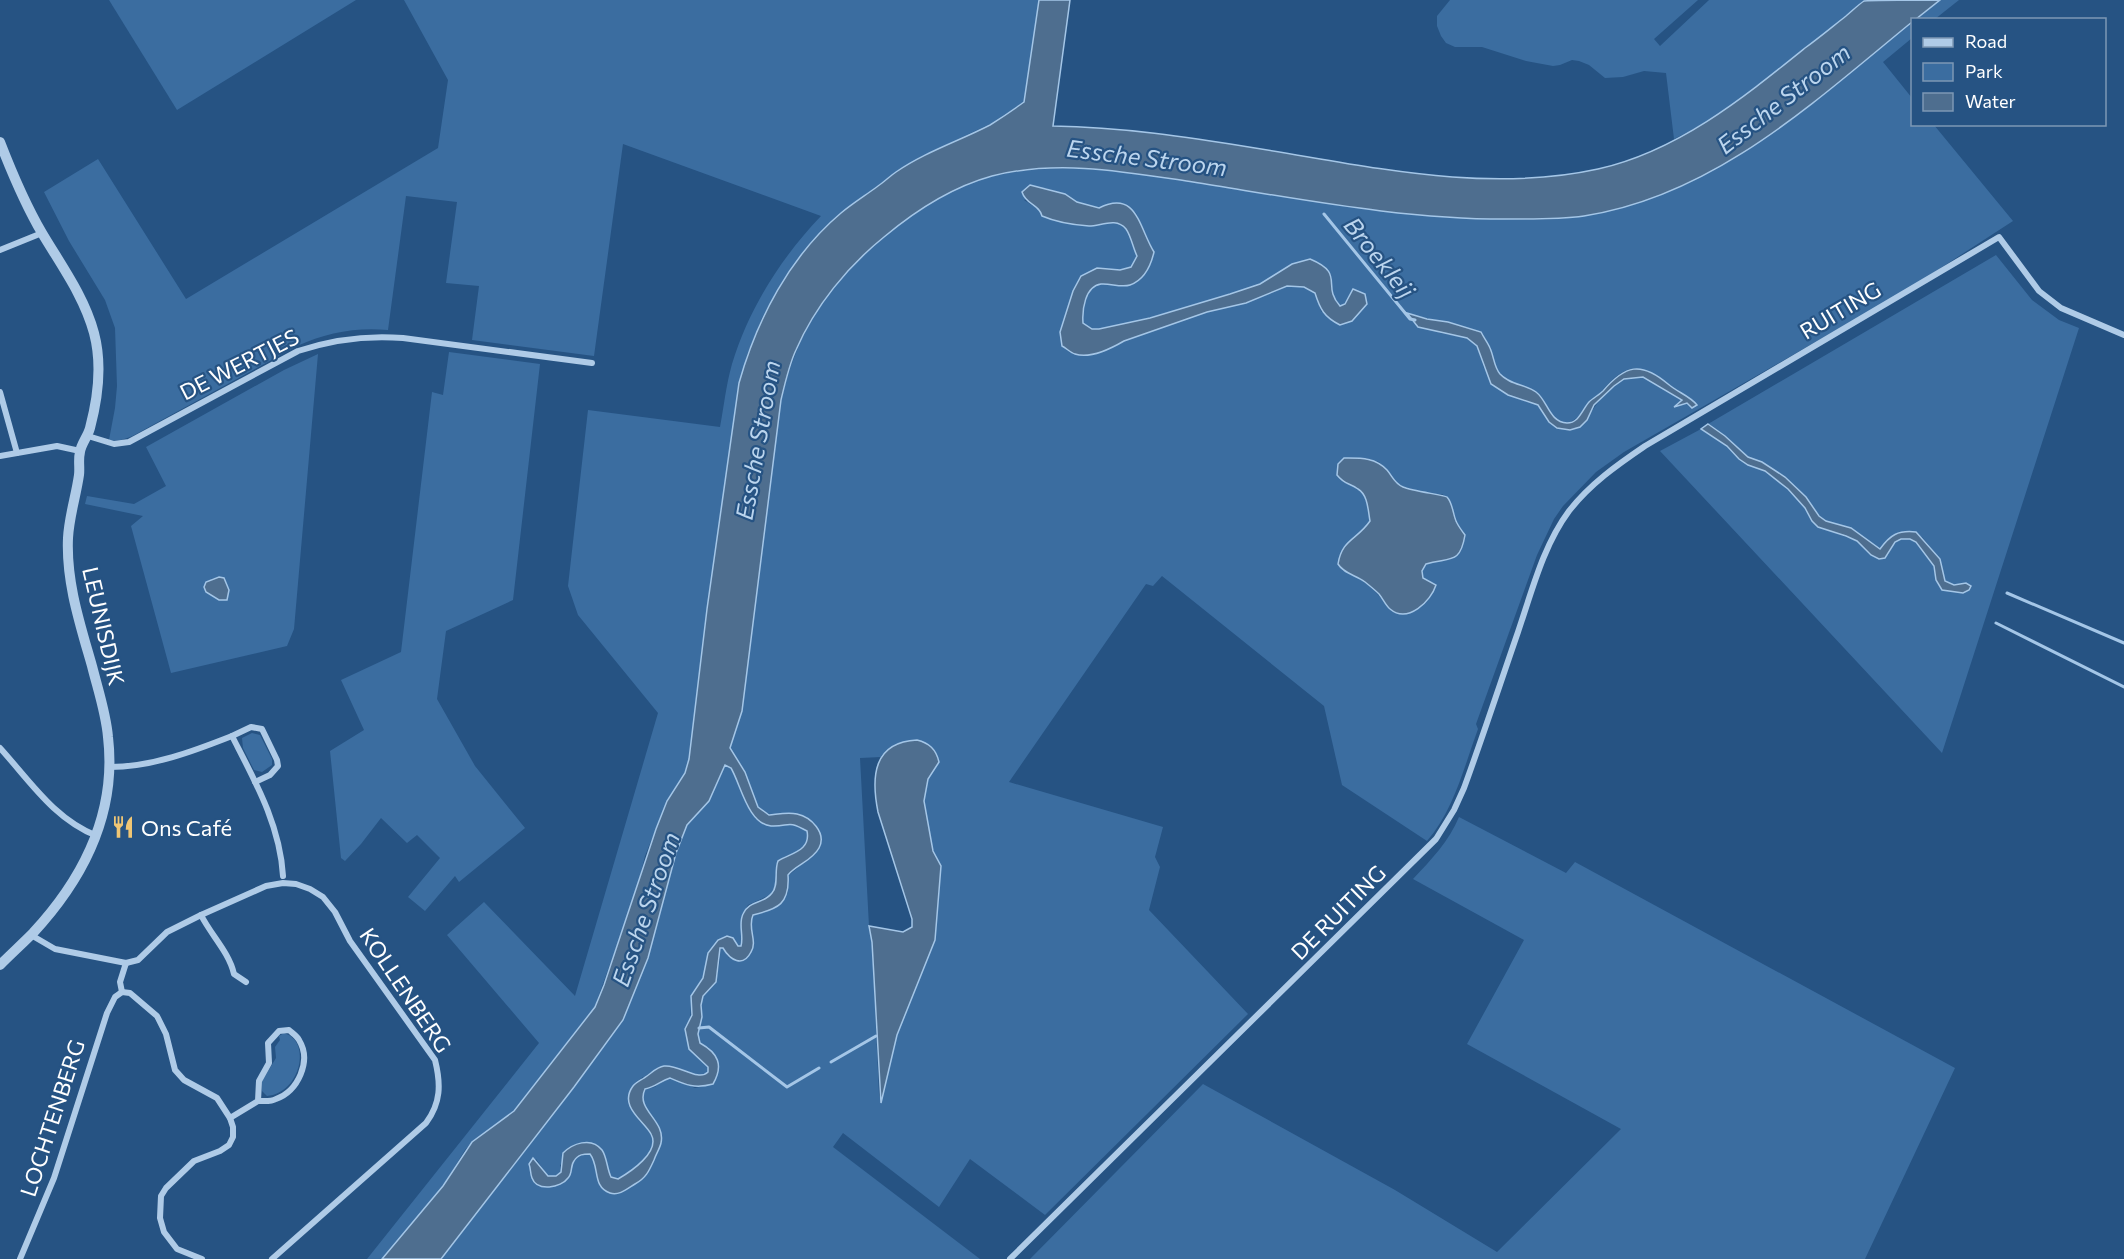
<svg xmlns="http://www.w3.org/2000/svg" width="2124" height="1259" font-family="Commissioner,sans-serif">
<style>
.green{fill:#3b6da0;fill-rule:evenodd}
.water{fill:#4e6e8f;stroke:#a4c6e7;stroke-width:1.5}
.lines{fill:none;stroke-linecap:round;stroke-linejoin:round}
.stream{stroke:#a4c6e7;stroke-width:3}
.minor{stroke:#afcbe7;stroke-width:6}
.tertiary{stroke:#afcbe7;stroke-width:10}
.labels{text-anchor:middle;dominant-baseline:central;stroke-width:4.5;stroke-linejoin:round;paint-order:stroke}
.street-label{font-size:22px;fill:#fff;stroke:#265383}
.poi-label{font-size:22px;fill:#fff;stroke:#265383;text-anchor:start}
.water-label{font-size:24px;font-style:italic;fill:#bbd5ee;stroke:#265383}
</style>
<rect width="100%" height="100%" fill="#265383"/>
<g class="green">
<path d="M109,0H356L177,110Z"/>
<path d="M404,0H1039L1024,102L990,124L941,147L896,172L841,213L820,234L797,261L776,292L762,318L747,355L707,609L689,759L685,773L667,801L645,856L636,892L595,1006L514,1111L472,1142L465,1150L443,1186L382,1259H367L539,1043L447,935L484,902L575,996L658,713L578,615L568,586L588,410L720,427C724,406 726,385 732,364C749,308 781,258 821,216L623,144L594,356L472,340L479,286L446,283L457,202L406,196L388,330C355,327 326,333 297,346L138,433C129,438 119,442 109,440L115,408L117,386L115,328L105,300L69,241L44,192L98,159L186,299L438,148L448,80Z"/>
<path d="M1450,0H1698L1654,39L1660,46L1709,0H1866C1805,49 1745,105 1674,139L1666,73L1644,71L1623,77L1605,78L1589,65L1579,61L1572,60L1560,65L1553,66L1526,61L1482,47H1455L1446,43L1441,36L1437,26V16Z"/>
<path d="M1940,0H1959L1935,19L1916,20Z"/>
<path d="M1912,22V38L1883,62L1912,98V124L1934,125L2013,221L1916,284L1624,452L1596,472L1563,506L1554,519L1537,555L1476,724L1478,729C1464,767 1454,810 1427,841L1342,785L1324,706L1162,576L1153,586L1146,584L1009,782L1163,827L1155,857L1160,867L1149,910L1248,1014L1045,1215L970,1159L939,1207L843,1133L833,1147L980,1259H441L574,1087L623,1020L648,958L676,853L687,825L709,801L725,764L731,768L755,818C767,829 774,823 788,823C795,823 802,828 807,831C810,848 798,852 784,857L772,894L748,905L741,917L742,943L741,946L718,940L708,953L705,972L691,1003L689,1049L708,1067V1072L704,1076H698L691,1073L658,1068C651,1073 640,1078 634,1084C626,1094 631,1110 638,1119C642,1125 652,1130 653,1137C655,1157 632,1171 618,1179L610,1177L606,1160L596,1145L560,1165L561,1172L556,1176H548L536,1159L530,1166L532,1178L542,1186L572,1167L573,1161L583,1154H591L596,1161L599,1184L647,1174L662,1141C655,1127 637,1105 645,1089L655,1087L662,1080L670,1078L695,1088L713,1084L709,1048L700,1043L698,1034L702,1017L701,1005L703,996L716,982L720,959L718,953L720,947L723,948L729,958L753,940L750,921L753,915L777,906L788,893V876L816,852L820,847L821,836L776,815L765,813L758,807L745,772L730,748L742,711L777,424C787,357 814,302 863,255C898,221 946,187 993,176C1063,160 1136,173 1205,182C1278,191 1351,201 1424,210C1477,217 1530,225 1583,216C1598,214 1613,208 1628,204C1643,199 1659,196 1673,190C1685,186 1697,178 1709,172C1783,133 1847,75 1912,22ZM1045,188L1065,194L1077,202L1099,208L1110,203L1136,213L1154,252C1151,265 1144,280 1130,284C1121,287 1110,283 1101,284C1085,286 1082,310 1083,323L1092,329H1099L1150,318L1230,294L1260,284L1292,264L1331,275L1333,298L1340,306L1345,304L1353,289L1340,325L1321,311L1315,293L1304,287L1287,286L1246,303L1207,312L1124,341L1112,348L1092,353L1062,330L1073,291L1097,268L1120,270L1131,267L1137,256L1126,230L1119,224L1111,223L1093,226L1042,216L1041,211L1024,200ZM1408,314C1432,319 1457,325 1481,333C1485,338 1488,343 1490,348C1494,357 1494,367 1500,374C1510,384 1523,384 1532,391C1539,397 1554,419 1559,422C1583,433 1608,363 1638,369C1656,373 1667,386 1682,395C1686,397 1690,398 1694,401C1684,397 1672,395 1663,389C1656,386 1651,379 1643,377C1618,372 1597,401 1587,420L1558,428L1549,422L1538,405L1519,399L1484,368L1477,346L1467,338L1440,333ZM1366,458L1379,462L1389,472L1393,481L1402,486L1431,495L1442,494L1449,499L1458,524L1465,535L1432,562L1426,564L1422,571L1423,578L1435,585L1390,610C1377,591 1364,579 1342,570L1370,522L1368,506L1363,493L1356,487ZM930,746L935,751L939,762L928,779L924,801L933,851L941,866L935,940L897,1035L881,1102L879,1094L872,942L869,926L860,758L881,757L882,755Z"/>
<path d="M1996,255L2032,300L2059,320L2079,328L1942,753L1660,451L1701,429L1727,446L1739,459L1765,471L1788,489L1805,508L1812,521L1818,527L1857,541L1871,555H1888L1895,542L1901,539H1910L1916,542L1934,566L1936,580L1942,590L1966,583L1954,585L1945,581L1942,567L1936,554L1922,537L1904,531L1880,550L1851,528L1826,521L1819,516L1806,497L1785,477L1762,462L1748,457L1725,436L1708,424Z"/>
<path d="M449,352L540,364L513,600L446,631L437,699L475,766L525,828L459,882L455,876L425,911L408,897L440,858L417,835L407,843L381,818L361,844L345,861L341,858L330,751L364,730L341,680L401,652L432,392L443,395Z"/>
<path d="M318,354L294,629L287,646L171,673L131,526L143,516L85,504L87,496L134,504L166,486L146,447L284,370ZM219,577L224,578L219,600L214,596L211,579Z"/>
<path d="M252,733L260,735L272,759V765L262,772L254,770L243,748L242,738Z"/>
<path d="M1459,817L1566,873L1575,862L1955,1068L1865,1259H1030L1203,1084L1395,1190L1497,1252L1621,1129L1467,1044L1524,940L1413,879C1431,860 1449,841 1459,817Z"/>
<path d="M284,1033C312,1041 301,1093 267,1096L262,1091V1081L276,1058L275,1047L280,1040L279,1036Z"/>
</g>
<g class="water">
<path d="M1039,0H1070L1053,126C1121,127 1188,137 1255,148C1368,166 1484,194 1598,169C1678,151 1743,98 1805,48C1819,38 1832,27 1846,16C1852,11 1858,5 1864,1C1873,0 1926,0 1940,0L1916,19L1912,20V22C1814,102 1714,196 1584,216C1562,219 1540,219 1518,219C1410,221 1300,199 1193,182C1127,172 1058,159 992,176C952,187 915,211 884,237C848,266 815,306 796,350C789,365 785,383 781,400L742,711L730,748L745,772L758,807L769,815C779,814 788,812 797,814C811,817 827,833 819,848C812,861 796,865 788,875C790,904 778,909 753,915C747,928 758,941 751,952C743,968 730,960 723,948H720L716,982L703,996L701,1005L702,1017L698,1034L700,1043C718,1053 724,1065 713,1084C695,1089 686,1085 670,1078C660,1081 656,1087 645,1089C635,1110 666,1120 661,1143C660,1148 656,1154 654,1160C649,1171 646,1178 635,1184C627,1189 619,1196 610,1193C592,1187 600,1167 590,1154C584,1154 578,1154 574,1161C570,1166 573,1173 568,1178C561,1188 537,1192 532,1178C530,1173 531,1169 529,1164L533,1158L548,1176H556L561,1172L563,1153C572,1144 591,1136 602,1150C607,1157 607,1169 611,1177L618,1179C630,1172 661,1152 651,1134C644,1121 618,1106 633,1086C636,1082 641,1080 644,1078C651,1074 656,1067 664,1066C679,1064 698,1082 708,1072V1067L689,1049L685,1029L692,1015L691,996L703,978L708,953L718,940L727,936L733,938L738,946H741C744,936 738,924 743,914C749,900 764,904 772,893C779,885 774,871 778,861C791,853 811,851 807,831C786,819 790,827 771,826C748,824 741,785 731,768L725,765L709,801L687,825L676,853L648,958L623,1020L574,1087L441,1259H382L443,1186L472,1142L514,1111L595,1007L604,985L656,829L667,801L685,773L689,759L707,609L739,383C757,319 790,256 841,213C853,203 866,195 878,186C884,182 890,176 896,172C925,152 959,141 990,125C1001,118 1013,110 1024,102Z"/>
<path d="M1030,185L1065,194L1077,202L1099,208C1137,189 1139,228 1154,252C1151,265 1144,280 1130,285C1121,288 1110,283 1101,284C1085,286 1082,310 1083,323L1092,329H1099L1150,318L1230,294L1260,284L1292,264L1310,259C1346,274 1321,285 1340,306L1345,304L1353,289L1365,294L1367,304L1352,321L1340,325C1324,317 1320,309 1315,293L1304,287L1287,286L1246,303L1207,312L1124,341C1112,348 1090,359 1075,354C1071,353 1066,348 1062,346L1060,332L1073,291L1081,276L1097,268L1120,270L1131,267L1137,256C1133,248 1131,236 1126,229C1116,217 1101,226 1089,226C1074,225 1056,222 1042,216C1039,204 1026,205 1022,192Z"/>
<path d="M1407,313L1427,319L1448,322L1481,332C1484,338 1488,343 1490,348C1494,357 1494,367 1500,374C1510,385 1525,384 1536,392C1548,401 1549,422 1567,423C1579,423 1582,410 1589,402C1593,398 1599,395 1603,391C1625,365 1641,361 1668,384C1677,392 1690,396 1697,405L1692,408L1687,403L1674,407L1682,400L1643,377L1624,379L1614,386L1594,405L1587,420L1580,427L1570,430L1557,428L1549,422L1538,405L1508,395L1491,384L1477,346L1467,338L1418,327Z"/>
<path d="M1708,424L1725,436L1748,457L1762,462L1785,477L1806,497L1819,516L1826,521L1851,528L1880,549C1890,535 1898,530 1916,532L1940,559L1945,581L1954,585L1966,583L1971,586L1969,590L1963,593L1942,590L1936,580L1934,566L1916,542L1910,539H1901L1895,542L1885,558L1879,559L1871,555L1857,541L1846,536L1818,527L1812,521L1805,508L1788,489L1765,471L1748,465L1739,459L1727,446L1701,429Z"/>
<path d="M1344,458C1360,458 1375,457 1387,470C1393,477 1394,483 1403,487C1412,491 1444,495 1447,497C1453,503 1453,516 1457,523C1459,527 1462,531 1465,535C1460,565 1450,557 1426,564L1422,571L1423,578L1436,585C1431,601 1408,624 1390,609C1386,606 1383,599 1379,594C1375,590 1370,586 1365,582C1356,575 1344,574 1338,564C1342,539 1357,540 1370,521C1368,510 1368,495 1358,489C1348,482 1345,485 1337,475L1338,464Z"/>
<path d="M219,577L224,578L229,590L227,600H219L206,592L204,587L206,582Z"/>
<path d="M917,740C929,743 936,749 939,762L928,779L924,801L933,851L941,866L935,940L897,1035L881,1103L872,942L869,926L903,932L912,927V919L878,812C871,777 873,742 917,740Z"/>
</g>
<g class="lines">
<g class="stream">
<path d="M1324,214L1410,319L1415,320"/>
<path d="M2007,593L2124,643"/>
<path d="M1996,623L2124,687"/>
<path d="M699,1028L709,1027L787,1087L819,1068"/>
<path d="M831,1062L876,1036"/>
</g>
<g class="minor">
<path d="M0,250L42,233"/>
<path d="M0,392L17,453"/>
<path d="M88,436L114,444L129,442L298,351C334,339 366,335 403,338L592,363"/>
<path d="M0,456L57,446L80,451"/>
<path d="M232,736L251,727L262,729L277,760L278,766L270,775L255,782"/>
<path d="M0,748C30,781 54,819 97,836"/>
<path d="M110,767C152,767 194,751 232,736C255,781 280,825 283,876"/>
<path d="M201,915C211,935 229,952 234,974L246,982"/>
<path d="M31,935L55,949L126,963L138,960L167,932L201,915L266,886L283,883L296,884L310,889L323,897L335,912L350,941L435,1060C441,1084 441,1103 426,1123L272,1259"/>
<path d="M122,992L130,993L157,1016L166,1034L175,1070L184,1080L217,1098L230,1118L233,1127V1137L229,1145L220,1151L194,1161L166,1188L161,1196L160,1218L164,1232L177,1249L202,1259"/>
<path d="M122,992L120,982L126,963"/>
<path d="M230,1118L258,1101L259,1081L269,1063L268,1043L279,1031L289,1030C292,1033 297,1036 299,1040C312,1061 298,1091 276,1099C271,1102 264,1101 258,1101"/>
<path d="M20,1259L54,1178L107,1013L115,997L122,992"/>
<path d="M1010,1259L1436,839L1454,810L1464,788C1483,736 1500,684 1518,632C1532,591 1543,546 1569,511C1590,484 1617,465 1645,446L1999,237L2039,291L2061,308L2124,335"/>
</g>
<path class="tertiary" d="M0,142C12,173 25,204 42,233C61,265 84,296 94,333C102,363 98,398 90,428C88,436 81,444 80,452C78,460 80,467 79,475C76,496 69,517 68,538C66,582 80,624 92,666C98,690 106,713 108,737C117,814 84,878 33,933C22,944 11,954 0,965"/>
</g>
<defs>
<g id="restaurant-bare" transform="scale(1.8)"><path d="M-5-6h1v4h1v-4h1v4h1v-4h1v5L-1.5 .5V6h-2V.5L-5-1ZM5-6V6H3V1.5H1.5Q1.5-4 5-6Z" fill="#f0c674" stroke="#265383" stroke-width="2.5" paint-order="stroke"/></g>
</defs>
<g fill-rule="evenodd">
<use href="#restaurant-bare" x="123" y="827"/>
</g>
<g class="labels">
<g class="street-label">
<text transform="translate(1840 310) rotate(-31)">RUITING</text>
<text transform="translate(239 364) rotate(-27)">DE WERTJES</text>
<text transform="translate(104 626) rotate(77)">LEUNISDIJK</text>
<text transform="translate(1338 912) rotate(-45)">DE RUITING</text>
<text transform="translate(406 990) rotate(56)">KOLLENBERG</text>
<text transform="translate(52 1118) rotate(-72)">LOCHTENBERG</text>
</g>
<g class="poi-label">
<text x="141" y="827">Ons Café</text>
</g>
<g class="water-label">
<text transform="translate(1783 98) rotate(-38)">Essche Stroom</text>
<text transform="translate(1147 157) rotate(7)">Essche Stroom</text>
<text transform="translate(1380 257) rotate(51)">Broekleij</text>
<text transform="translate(757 440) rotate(-80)">Essche Stroom</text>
<text transform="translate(645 909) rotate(-71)">Essche Stroom</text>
</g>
</g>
<rect x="1911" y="18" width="195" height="108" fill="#265383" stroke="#7d98b5" stroke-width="1.5"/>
<rect x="1923" y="38" width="30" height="9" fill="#afcbe7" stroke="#7d98b5" stroke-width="1.5"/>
<text x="1965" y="48" font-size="18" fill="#ffffff">Road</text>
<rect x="1923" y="63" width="30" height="18" fill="#3b6da0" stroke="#7d98b5" stroke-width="1.5"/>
<text x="1965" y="78" font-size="18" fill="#ffffff">Park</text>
<rect x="1923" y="93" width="30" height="18" fill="#4e6e8f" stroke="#7d98b5" stroke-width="1.5"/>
<text x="1965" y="108" font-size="18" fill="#ffffff">Water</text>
</svg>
